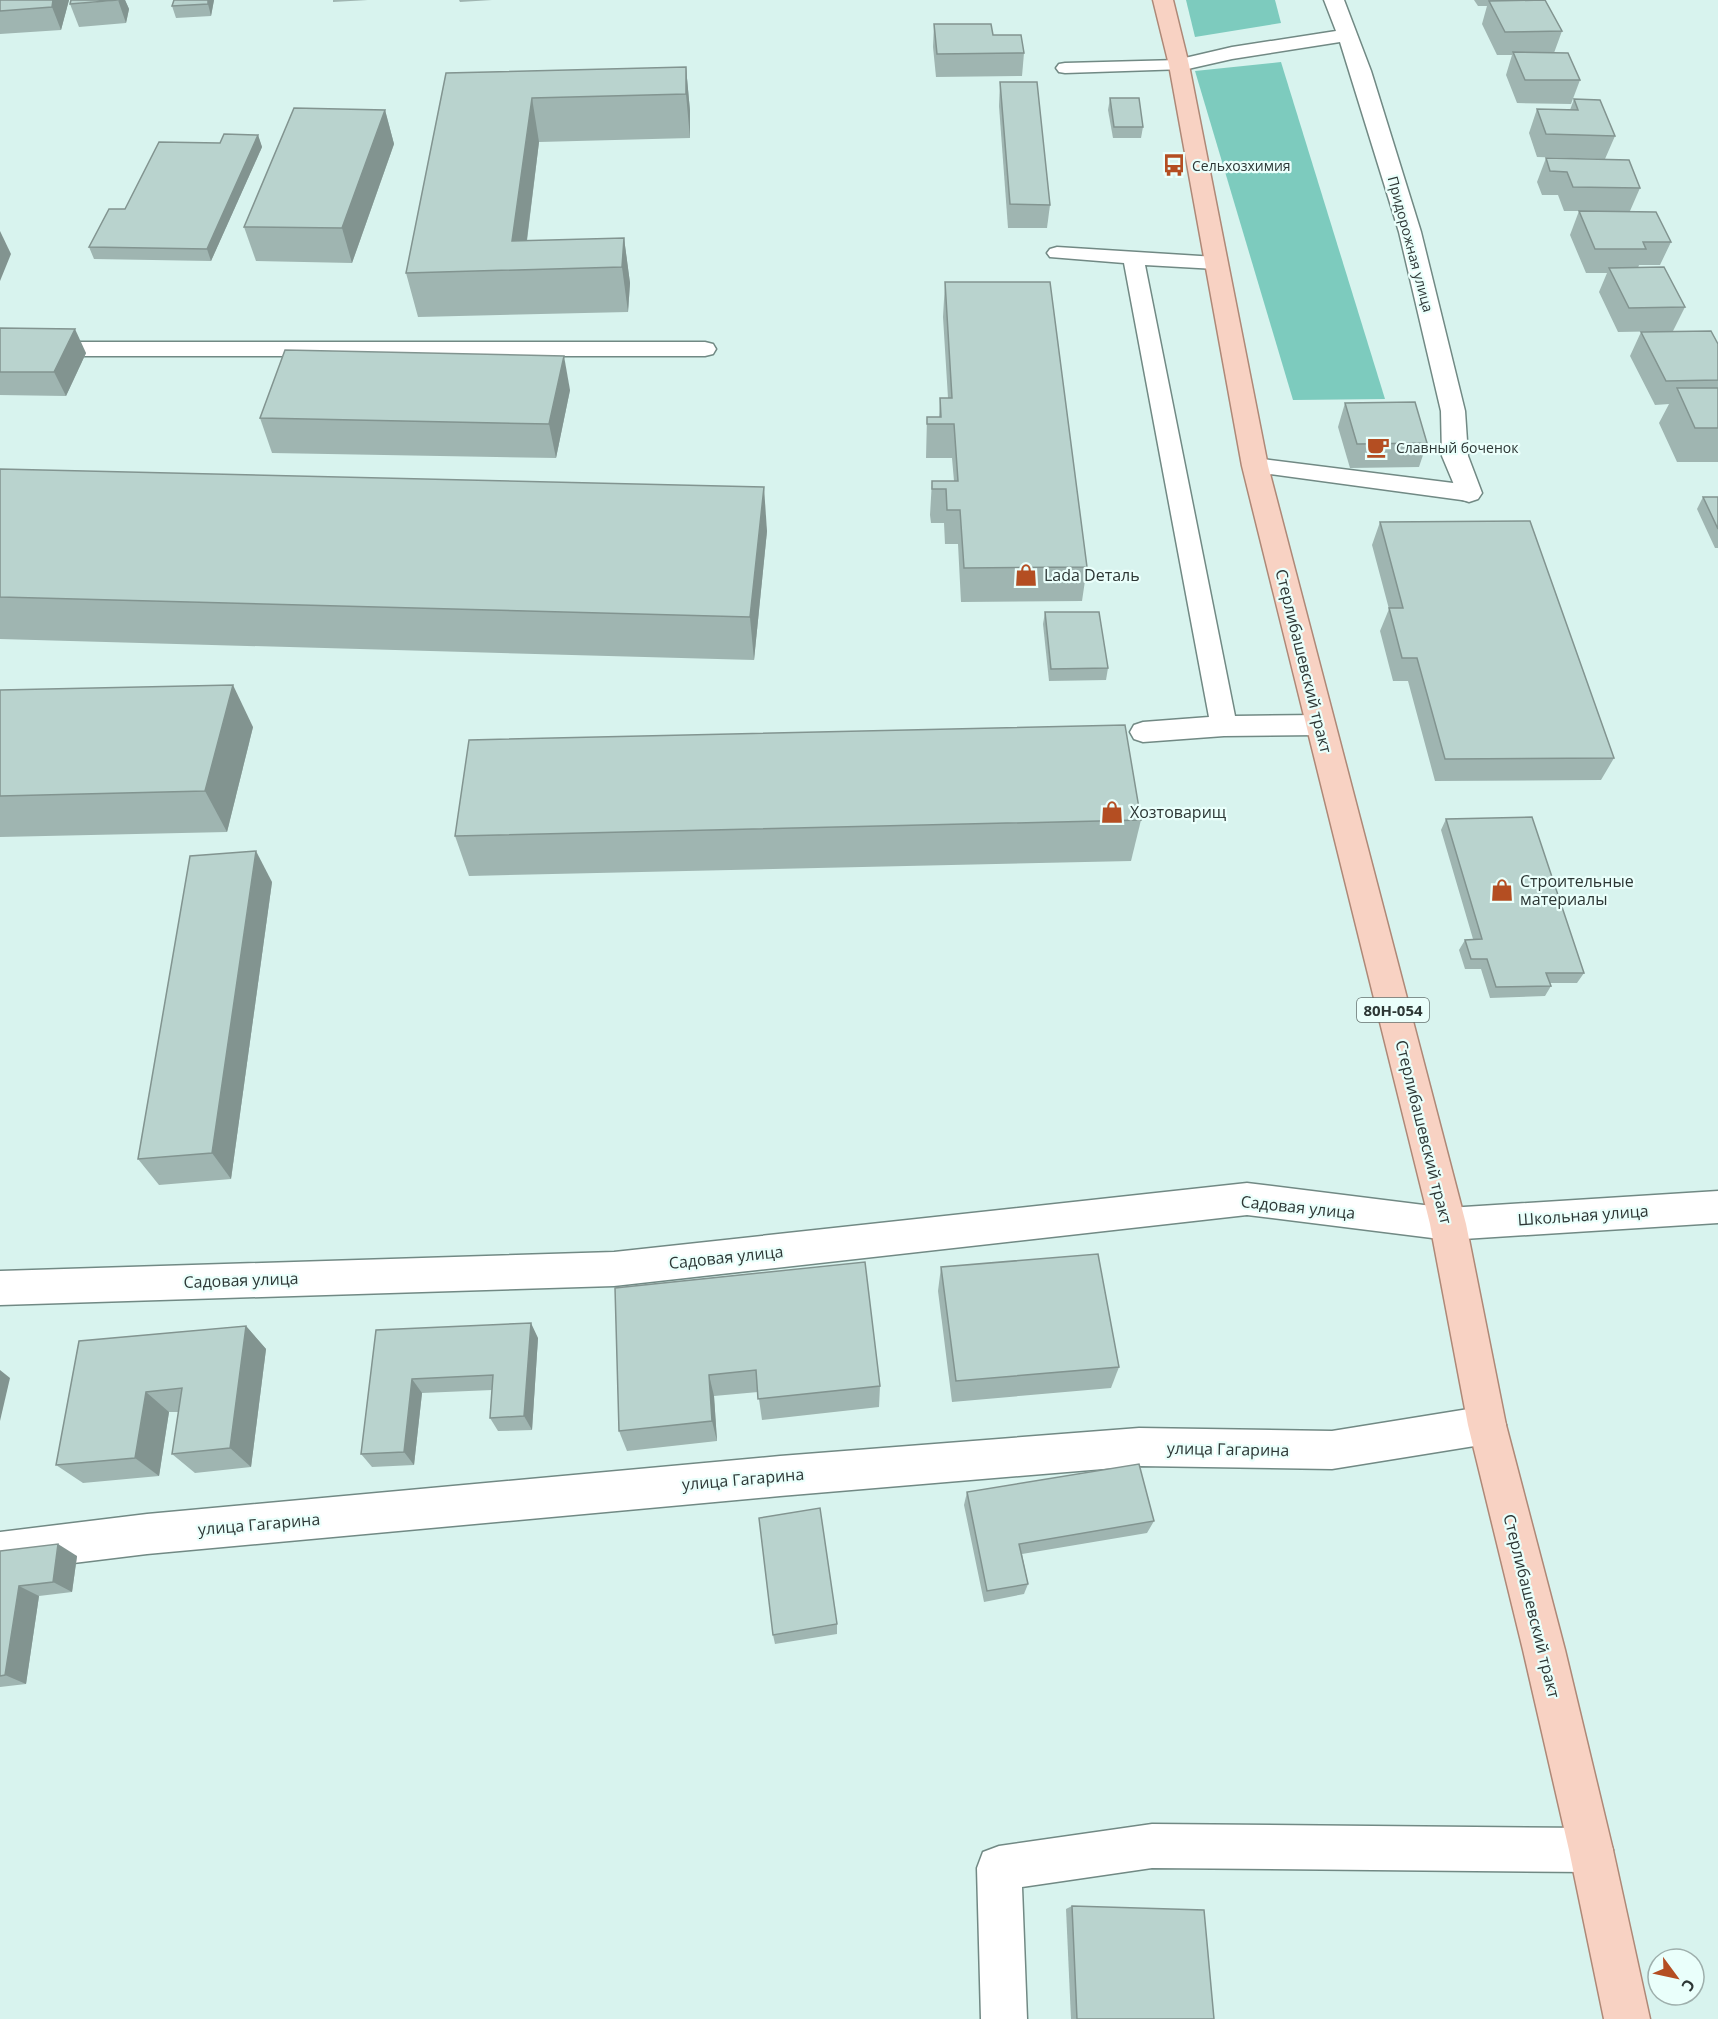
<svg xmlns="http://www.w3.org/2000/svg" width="1718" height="2019" font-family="'Open Sans',sans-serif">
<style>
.forest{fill:#7dcbbe}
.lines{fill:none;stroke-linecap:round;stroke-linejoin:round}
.lane-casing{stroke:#718984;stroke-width:3}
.street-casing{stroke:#718984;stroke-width:3}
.primary-casing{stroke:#ae8877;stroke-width:3}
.lane{fill:#fff;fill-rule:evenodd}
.street{fill:#fff;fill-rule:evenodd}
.primary{fill:#f8d2c3;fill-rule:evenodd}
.wall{fill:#9fb5b1}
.shaded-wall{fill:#829490}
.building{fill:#b9d3ce;stroke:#829490;stroke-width:1.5}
.labels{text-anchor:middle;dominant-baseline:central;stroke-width:4.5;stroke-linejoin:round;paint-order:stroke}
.far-poi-label{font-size:14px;fill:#2d3735;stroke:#eafffb;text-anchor:start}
.far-street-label{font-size:14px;fill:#2d3735;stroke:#eafffb}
.shield{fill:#eafffb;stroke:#667370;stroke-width:1.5}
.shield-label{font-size:15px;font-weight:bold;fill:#2d3735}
.poi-label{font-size:16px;fill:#2d3735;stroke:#eafffb;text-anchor:start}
.street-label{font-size:16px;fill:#2d3735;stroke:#eafffb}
</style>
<rect width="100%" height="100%" fill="#d8f3ee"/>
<g class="forest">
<path d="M1186,0H1275L1281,23L1195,37Z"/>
<path d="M1281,62L1385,399L1293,400L1195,71Z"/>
</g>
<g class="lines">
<g class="lane-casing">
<g id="lane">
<path d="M1179,60L1185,61L1188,65L1185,69L1065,73L1059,72L1056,68L1059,64L1065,63Z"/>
<path d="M1057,247L1216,257L1223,259L1226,263L1223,267L1216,269L1145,265L1235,716L1319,715L1328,718L1332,725L1328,732L1319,735L1224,736L1143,742L1134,739L1130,732L1134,725L1143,722L1209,717L1124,263L1050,257L1047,253L1050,249Z"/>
<path d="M0,342H705L713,344L716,349L713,354L705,356H0Z"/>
<path d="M1255,458L1469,485L1477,488L1481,493L1477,498L1469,501L1247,471L1243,466L1247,461Z"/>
</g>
</g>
<g class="street-casing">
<g id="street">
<path d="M1324,0H1344L1371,71L1421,232L1465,411L1468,456L1482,493L1478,499L1469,502L1460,499L1442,456L1441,411L1399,232L1340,42L1232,59L1179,71L1172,69L1169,65L1172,61L1232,47L1336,31Z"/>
<path d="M1247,1183L1448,1208L1718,1191V1223L1448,1240L1247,1215L614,1286L0,1305V1271L614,1252Z"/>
<path d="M1487,1406L1501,1412L1506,1425L1501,1438L1487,1444L1332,1469L1139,1466L780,1496L147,1554L0,1572V1532L147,1514L780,1456L1139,1428L1332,1431Z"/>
<path d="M1152,1824L1591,1828L1607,1834L1613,1850L1607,1866L1591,1872L1152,1868L1022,1887L1027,2019H981L977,1868L983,1852L999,1846Z"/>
</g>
</g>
<g class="primary-casing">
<path id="primary" d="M1153,0H1173L1189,65L1268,466L1466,1224L1506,1425L1565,1650L1613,1850L1650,2019H1604L1569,1850L1523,1650L1468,1425L1430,1224L1242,466L1169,65Z"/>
</g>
<use href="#lane" class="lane"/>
<use href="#street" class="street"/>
<use href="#primary" class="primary"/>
</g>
<g class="wall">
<path d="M0,0H69L61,30L0,34Z"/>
<path d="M125,0L129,9L126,23L79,27L70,4Z"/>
<path d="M214,0L211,16L176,18L172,6Z"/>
<path d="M333,0H368L333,2Z"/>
<path d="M459,0H492L460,2Z"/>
<path d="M1474,0H1545L1562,31L1554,53L1580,80L1571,104L1517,103L1506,75L1512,55H1497L1482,24L1487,6H1478Z"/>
<path d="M934,24L993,35L1024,53L1022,76L936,77L933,47Z"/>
<path d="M686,67L690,111V138L539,142L527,241L624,238L630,283L628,312L418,317L406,273L446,73Z"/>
<path d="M1000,82L1050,205L1047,228H1008L999,106Z"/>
<path d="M1110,98L1143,127L1141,138H1113L1108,110Z"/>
<path d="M1574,99L1615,136L1605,159L1537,157L1529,133L1537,109L1570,110Z"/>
<path d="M385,110L394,144L352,263L256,261L244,227Z"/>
<path d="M258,135L262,147L211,261L94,259L89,247L125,209L220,143Z"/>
<path d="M1546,158L1640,188L1630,211L1671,242L1660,265H1639L1638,268L1685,307L1673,331L1618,332L1599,292L1607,273H1586L1570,235L1579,211H1564L1558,195H1542L1537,182Z"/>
<path d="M945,282L1087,567L1082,601L961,602L958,544H945L944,523H931L930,515L932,481H954L952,458H926L927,417H939L940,398H948L943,317Z"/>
<path d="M0,328L86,353L66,396L0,395Z"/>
<path d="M1641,332L1718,344V462H1677L1659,423L1669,404L1655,405L1630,356Z"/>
<path d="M570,390L556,458L272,453L260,418Z"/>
<path d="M1345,403L1427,443L1419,467L1350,468L1338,427Z"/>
<path d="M0,469L767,531L754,660L0,639Z"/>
<path d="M1703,497H1718V548H1715L1697,509Z"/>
<path d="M1380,522L1614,758L1601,780L1435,781L1408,681H1393L1380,631L1389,609L1372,545Z"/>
<path d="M1045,612L1108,668L1106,680L1049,681L1043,624Z"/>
<path d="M0,690L253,727L227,832L0,837Z"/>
<path d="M1446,819L1584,973L1577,983H1550L1551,986L1545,996L1490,998L1481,969H1465L1459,950L1465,940L1473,939L1441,830Z"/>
<path d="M1141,820L1131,861L469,876L455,836Z"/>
<path d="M272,882L231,1179L159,1185L138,1159Z"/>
<path d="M941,1267L1119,1367L1111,1388L952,1402L938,1291Z"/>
<path d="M615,1288L880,1386L879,1407L762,1420L758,1392L714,1396L717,1441L627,1451L619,1431Z"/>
<path d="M246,1326L266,1349L251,1467L195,1473L172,1454L179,1412H169L159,1476L83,1483L56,1465L79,1341Z"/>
<path d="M376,1330L538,1338L532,1430L498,1431L490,1418L492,1390L422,1393L414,1465L372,1467L361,1454Z"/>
<path d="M967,1492L1154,1521L1147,1533L1022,1554L1028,1584L1024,1594L984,1602L964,1505Z"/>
<path d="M0,1551L77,1556L72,1592L39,1596L26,1684L0,1687Z"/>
<path d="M837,1624V1634L775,1644L773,1635Z"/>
<path d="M1072,1906L1214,2019H1071L1066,1909Z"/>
</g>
<g class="shaded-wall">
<path d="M53,0H69L61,30L52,7Z"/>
<path d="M113,0H125L129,9L126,23L118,0Z"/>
<path d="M208,0H214L211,16L208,4Z"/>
<path d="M686,67L690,111V138L686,94Z"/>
<path d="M532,98L539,142L523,270L512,241Z"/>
<path d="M385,110L394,144L352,263L342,228Z"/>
<path d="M258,135L262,147L211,261L207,249Z"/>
<path d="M0,231L11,254L0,281Z"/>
<path d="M624,238L630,283L628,312L622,267Z"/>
<path d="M75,329L86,353L66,396L54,372Z"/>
<path d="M564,356L570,390L556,458L549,424Z"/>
<path d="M764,487L767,531L754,660L750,617Z"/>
<path d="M233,685L253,727L227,832L205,791Z"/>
<path d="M256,851L272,882L231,1179L212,1153Z"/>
<path d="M531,1323L538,1338L532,1430L524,1416Z"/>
<path d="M246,1326L266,1349L251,1467L230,1448Z"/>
<path d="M0,1370L10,1378L0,1421Z"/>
<path d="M709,1375L714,1396L717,1441L712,1421Z"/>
<path d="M412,1379L422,1393L414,1465L404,1452Z"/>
<path d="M146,1392L169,1412L159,1476L135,1458Z"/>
<path d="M58,1544L77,1556L72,1592L53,1582Z"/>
<path d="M19,1586L39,1596L26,1684L5,1675Z"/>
</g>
<g class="building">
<path d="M0,0H53L52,7L0,11Z"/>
<path d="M71,0H118L70,4Z"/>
<path d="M174,0H208V4L172,6Z"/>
<path d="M1545,0L1562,31L1505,32L1489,1Z"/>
<path d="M934,24H991L993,35H1021L1024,53L937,54Z"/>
<path d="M1513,52L1568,53L1580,80H1525Z"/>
<path d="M686,67V94L532,98L512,241L624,238L622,267L406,273L446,73Z"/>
<path d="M1000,82H1037L1050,205L1010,204Z"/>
<path d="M1110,98H1139L1143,127H1114Z"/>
<path d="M1574,99L1600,100L1615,136L1546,134L1537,109L1578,110Z"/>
<path d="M294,108L385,110L342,228L244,227Z"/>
<path d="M224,134L258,135L207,249L89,247L109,209H125L159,142L220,143Z"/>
<path d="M1546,158L1629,160L1640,188L1573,187L1567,172L1550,171Z"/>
<path d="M1579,211L1656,212L1671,242H1643L1646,249H1595Z"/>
<path d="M1664,267L1685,307L1629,308L1609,268Z"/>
<path d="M945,282H1050L1087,567L964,568L960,510H947L946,489H932V481H958L954,424H927V417H941L940,398H952Z"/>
<path d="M0,328L75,329L54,372H0Z"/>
<path d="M1711,331L1718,344V380L1666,381L1641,332Z"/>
<path d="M285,350L564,356L549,424L260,418Z"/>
<path d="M1677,388H1718V428H1695Z"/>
<path d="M1415,402L1427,443L1357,444L1345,403Z"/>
<path d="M0,469L764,487L750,617L0,597Z"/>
<path d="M1703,497H1718V529Z"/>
<path d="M1530,521L1614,758L1445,759L1417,658H1402L1389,608H1403L1380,522Z"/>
<path d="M1045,612H1099L1108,668L1051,669Z"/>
<path d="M233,685L205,791L0,796V690Z"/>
<path d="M1125,725L1141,820L455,836L469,740Z"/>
<path d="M1532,817L1584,973H1546L1551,986L1496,987L1487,959H1471L1465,940L1482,939L1446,819Z"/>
<path d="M256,851L212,1153L138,1159L190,856Z"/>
<path d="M1098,1254L1119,1367L956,1381L941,1267Z"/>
<path d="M865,1262L880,1386L758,1399L756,1370L709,1375L712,1421L619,1431L615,1288Z"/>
<path d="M531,1323L524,1416L490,1418L493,1375L412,1379L404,1452L361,1454L376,1330Z"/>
<path d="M246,1326L230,1448L172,1454L182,1388L146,1392L135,1458L56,1465L79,1341Z"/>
<path d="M1139,1464L1154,1521L1019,1544L1028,1584L987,1591L967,1492Z"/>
<path d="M820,1508L837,1624L773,1635L759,1518Z"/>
<path d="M58,1544L53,1582L19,1586L5,1675L0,1676V1551Z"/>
<path d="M1072,1906L1204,1910L1214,2019H1077Z"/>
</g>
<defs>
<g id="bus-bare" transform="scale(1.8)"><path d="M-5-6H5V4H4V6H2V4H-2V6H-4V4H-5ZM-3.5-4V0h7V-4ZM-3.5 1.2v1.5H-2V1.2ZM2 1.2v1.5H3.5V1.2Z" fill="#b44e22" stroke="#eafffb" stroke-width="2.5" paint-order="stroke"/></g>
<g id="cafe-bare" transform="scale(1.8)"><path d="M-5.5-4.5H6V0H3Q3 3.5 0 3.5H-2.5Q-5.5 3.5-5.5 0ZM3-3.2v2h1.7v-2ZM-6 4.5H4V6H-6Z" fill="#b44e22" stroke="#eafffb" stroke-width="2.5" paint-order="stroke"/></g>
<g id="shop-bare" transform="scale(1.8)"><path d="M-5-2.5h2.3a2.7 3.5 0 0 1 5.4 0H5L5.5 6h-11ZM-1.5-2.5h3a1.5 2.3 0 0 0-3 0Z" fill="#b44e22" stroke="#eafffb" stroke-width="2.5" paint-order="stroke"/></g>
</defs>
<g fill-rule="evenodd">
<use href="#bus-bare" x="1174" y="165"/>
<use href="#cafe-bare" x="1378" y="447"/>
<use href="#shop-bare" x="1026" y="575"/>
<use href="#shop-bare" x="1112" y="812"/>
<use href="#shop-bare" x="1502" y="890"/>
</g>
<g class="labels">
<g class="far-poi-label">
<text x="1192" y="165">Сельхозхимия</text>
<text x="1396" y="447">Славный боченок</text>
</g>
<g class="far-street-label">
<text transform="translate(1411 244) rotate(75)">Придорожная улица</text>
</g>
<rect class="shield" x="1357" y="998" width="72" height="24" rx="4.5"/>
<g class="shield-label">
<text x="1393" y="1010">80Н-054</text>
</g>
<g class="poi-label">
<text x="1044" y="575">Lada Dеталь</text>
<text x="1130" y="812">Хозтоварищ</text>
<text x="1520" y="881">Строительные<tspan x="1520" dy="18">материалы</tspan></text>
</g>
<g class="street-label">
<text transform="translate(1304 661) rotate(76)">Стерлибашевский тракт</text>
<text transform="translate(1424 1132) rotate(76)">Стерлибашевский тракт</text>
<text transform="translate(1298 1207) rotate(6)">Садовая улица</text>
<text transform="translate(1583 1215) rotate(-4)">Школьная улица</text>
<text transform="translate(726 1257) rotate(-6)">Садовая улица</text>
<text transform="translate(241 1280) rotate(-2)">Садовая улица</text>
<text transform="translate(1228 1449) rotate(1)">улица Гагарина</text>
<text transform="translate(743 1479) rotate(-5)">улица Гагарина</text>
<text transform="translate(259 1524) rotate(-5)">улица Гагарина</text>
<text transform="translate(1532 1606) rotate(76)">Стерлибашевский тракт</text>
</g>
</g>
<g transform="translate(1676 1977) rotate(123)"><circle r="28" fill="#eafffb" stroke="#9eafac" stroke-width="1.5"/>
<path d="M0-4.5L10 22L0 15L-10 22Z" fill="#b44e22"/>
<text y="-9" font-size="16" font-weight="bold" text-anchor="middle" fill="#2d3735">С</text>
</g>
</svg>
